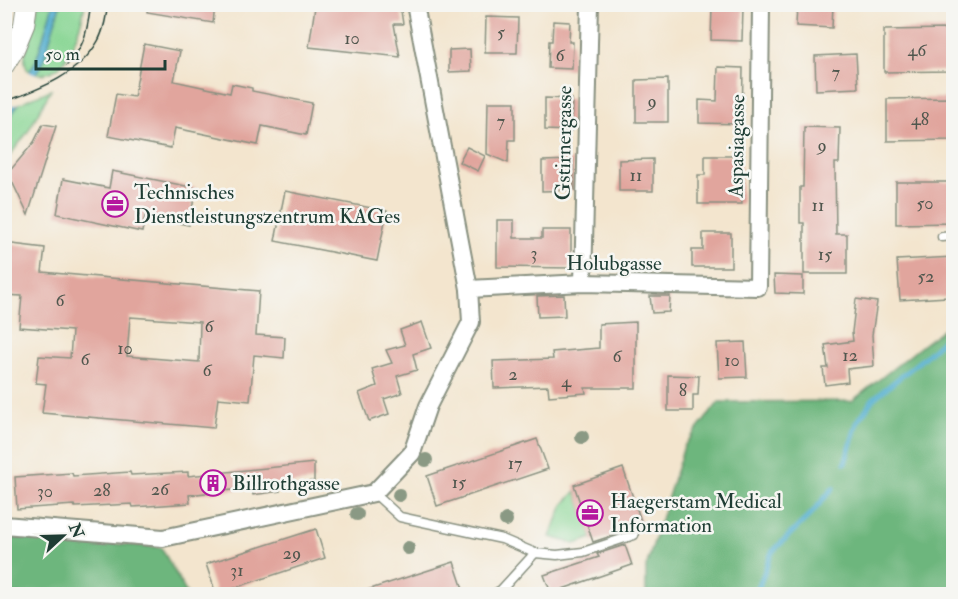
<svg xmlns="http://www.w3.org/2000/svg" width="958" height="599" font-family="'IM FELL Double Pica',serif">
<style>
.green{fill:#87d593;stroke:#538964;stroke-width:1.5}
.forest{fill:#6db67d;stroke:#467a58;stroke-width:1.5}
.water{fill:#52afd0;stroke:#387682;stroke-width:1.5}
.pier{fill:#f3e5ce}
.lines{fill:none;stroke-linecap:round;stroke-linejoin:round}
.stream{stroke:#52afd0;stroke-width:5}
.building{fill:#e1a59d;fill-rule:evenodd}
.service-casing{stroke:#899181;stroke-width:11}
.minor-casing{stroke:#899181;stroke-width:20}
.tertiary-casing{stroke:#899181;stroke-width:22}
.service{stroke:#fff;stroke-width:8}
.minor{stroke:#fff;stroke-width:16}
.tertiary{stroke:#fff;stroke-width:20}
.tram{stroke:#1f3d34;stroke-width:1.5}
.tree{fill:#8a9984}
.labels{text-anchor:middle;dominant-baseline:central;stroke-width:5;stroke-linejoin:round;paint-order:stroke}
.number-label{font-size:18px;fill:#50574e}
.street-label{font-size:21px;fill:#1f3d34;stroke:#f6f6f2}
.poi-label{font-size:21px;fill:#1f3d34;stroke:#f6f6f2;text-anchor:start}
</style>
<rect width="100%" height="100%" fill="#f6f6f2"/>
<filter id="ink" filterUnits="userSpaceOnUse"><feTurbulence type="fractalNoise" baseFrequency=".0167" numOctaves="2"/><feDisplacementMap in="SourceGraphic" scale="12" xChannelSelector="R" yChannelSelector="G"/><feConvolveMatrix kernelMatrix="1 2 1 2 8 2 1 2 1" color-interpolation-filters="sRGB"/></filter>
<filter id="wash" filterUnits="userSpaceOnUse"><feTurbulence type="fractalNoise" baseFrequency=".008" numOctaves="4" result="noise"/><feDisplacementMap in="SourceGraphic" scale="24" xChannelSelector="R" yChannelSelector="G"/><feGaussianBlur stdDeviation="1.35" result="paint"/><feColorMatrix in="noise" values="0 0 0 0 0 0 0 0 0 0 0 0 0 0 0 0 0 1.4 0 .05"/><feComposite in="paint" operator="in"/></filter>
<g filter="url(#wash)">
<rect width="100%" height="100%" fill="#f3e5ce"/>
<g class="green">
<path d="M38,5H53L36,61L29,73C20,57 27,50 32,34C34,25 36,14 38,5Z"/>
<path d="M60,5H85C82,21 72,56 59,67C54,72 44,74 36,75L43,63Z"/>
<path d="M51,90L27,133L5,162V123L19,103Z"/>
<path d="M576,491L592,538L575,544L550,537L563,505Z"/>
</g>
<g class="forest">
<path d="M953,321V594H645L646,593V567L684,446L719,402L852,401Z"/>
<path d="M5,537L161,547L187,594H5Z"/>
</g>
<path class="water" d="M53,5H60L43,63L14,111L5,123V111L36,61Z"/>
<path class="pier" d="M27,70L33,74H40L24,101L5,109L4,106Z"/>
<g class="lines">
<g class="stream">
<path d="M845,463L857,423L873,399L920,361L954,330"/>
<path d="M756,594L772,552L811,514L833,488"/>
</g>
</g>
<g id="blocks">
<g class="building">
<path d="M148,4H215L213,23L147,12Z"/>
<path d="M797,4H833L832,28L796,26Z"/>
<path d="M315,7H383L388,11H401L403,24H394L400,57L309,47Z"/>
<path d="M712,7L743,8L742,41L711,40Z"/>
<path d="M486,17L518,18L517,53H485Z"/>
<path d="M553,21L570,22L569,42H573L572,69L548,68L549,41H552Z"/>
<path d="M949,29V71L884,72V30Z"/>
<path d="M144,44L180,51L174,81L230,93L232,84L252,88V91L312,103L306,135L262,126L258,145L175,128L171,148L108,136L116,94L134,97Z"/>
<path d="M470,49L471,71L449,72V50Z"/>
<path d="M856,54L858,88L816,90L815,56Z"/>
<path d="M718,67L743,68L742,124L699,123V100L717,101Z"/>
<path d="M668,79V122H636V80Z"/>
<path d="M545,98L572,99L571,131L545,130Z"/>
<path d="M952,98L953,140L887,141V99Z"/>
<path d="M488,102H515V140H509L508,163L487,154Z"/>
<path d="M43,124L56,126L28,215L8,173L34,142Z"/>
<path d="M804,127L840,128L839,163H835L836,234H847V274H804V223H800V187H803Z"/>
<path d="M467,147L485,156L478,171L459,162Z"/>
<path d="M705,156H740L742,204H698V175H705Z"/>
<path d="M653,159V191H619V160Z"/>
<path d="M573,160L574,190L542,191V161Z"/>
<path d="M112,171L196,188L189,225L145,216L142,232L57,214L63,179L109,188Z"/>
<path d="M896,182H954V223L896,224Z"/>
<path d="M285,191L387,211L377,261L275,241Z"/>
<path d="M497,220H514V238H542V230H571V268L497,267Z"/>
<path d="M703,233H731V267H692V250H703Z"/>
<path d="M4,243L45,248L42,272L259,291L256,335L285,337L284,358L254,355L250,401L218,398L214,428L42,413L46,384L36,383L39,356L70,358L72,331L19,327L22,296L4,295ZM130,317L200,322L199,362L127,356Z"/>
<path d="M954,257V292L947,293V297L900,300L897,260Z"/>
<path d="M774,275L803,276V294L775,293Z"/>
<path d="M564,295L565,316L538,317L537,296Z"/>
<path d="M650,296H670L669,312L652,313Z"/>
<path d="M856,299L877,302L872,335L874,366L847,369L848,382L825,385L823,368H828L825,345L853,341L852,332Z"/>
<path d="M422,322L431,348L413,354L417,370L397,376L402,393L384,399L389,414L369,421L359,393L377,386L372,369L392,363L386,350L405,345L400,330Z"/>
<path d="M636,322V388H585L586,393L549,396L548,386L494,388L493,361L553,359L552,352L599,348V324Z"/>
<path d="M745,342L747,377L719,378L717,343Z"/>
<path d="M668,375L699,376L698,395H693V411H668Z"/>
<path d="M537,439L548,469L437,506L427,476Z"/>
<path d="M314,463V481L279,485L280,491L253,495L252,488L222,491L189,495L190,503L163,505L133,507L132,504L75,507L74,505L17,509L15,477L72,473L73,476L130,472L131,475L188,472V476Z"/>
<path d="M623,468L641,521L619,528L620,533L593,542L574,485Z"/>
<path d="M316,529L325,558L216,594L206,564Z"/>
<path d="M625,545L632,565L551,593L544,575L599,557L597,554Z"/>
<path d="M454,562L464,592L457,594H364V591Z"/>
</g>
</g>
</g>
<g filter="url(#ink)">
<use href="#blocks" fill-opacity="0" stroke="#899181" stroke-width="1.5"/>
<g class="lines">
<g class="service-casing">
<g id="service">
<path d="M942,237L954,236"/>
<path d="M374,493L400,517L502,539L535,553L501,590L494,594"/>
<path d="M535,553L557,555L583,552L634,535"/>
</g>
</g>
<g class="minor-casing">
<g id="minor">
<path d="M583,283L590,4"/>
<path d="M469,289L583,283L758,287L761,4"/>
<path d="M4,525L163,538L374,493L412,453L428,406L471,322L469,289L415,4"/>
</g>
</g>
<g class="tertiary-casing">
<path id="tertiary" d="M4,65L14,49L24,25L27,4"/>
</g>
<use href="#service" class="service"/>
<use href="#minor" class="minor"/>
<use href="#tertiary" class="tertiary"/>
<g class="tram">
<path d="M67,65C86,45 87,30 91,4"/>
<path d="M4,102C39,89 79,75 98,41C104,30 106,17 108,4"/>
</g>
</g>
<g class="tree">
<circle cx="582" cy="437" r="7"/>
<circle cx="426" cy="460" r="7"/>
<circle cx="399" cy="495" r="7"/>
<circle cx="357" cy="514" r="7"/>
<circle cx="506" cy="520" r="7"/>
<circle cx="408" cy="548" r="7"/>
</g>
</g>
<defs>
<g id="office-ring" transform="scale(1.35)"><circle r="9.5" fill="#f6f6f2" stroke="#b5179e" stroke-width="1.5"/><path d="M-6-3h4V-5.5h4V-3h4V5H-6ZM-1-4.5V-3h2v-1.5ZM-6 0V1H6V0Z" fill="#b5179e"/></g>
<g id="building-ring" transform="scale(1.35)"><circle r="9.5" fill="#f6f6f2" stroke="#b5179e" stroke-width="1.5"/><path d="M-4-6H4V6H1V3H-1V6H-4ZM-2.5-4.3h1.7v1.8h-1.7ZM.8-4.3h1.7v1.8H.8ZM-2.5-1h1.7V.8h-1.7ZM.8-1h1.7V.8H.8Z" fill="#b5179e"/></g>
</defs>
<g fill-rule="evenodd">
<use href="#office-ring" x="115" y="204"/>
<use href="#building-ring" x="213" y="483"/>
<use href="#office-ring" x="590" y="513"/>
</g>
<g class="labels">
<g class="number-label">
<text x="501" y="32">5</text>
<text x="352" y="38">10</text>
<text x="917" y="50">46</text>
<text x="560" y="55">6</text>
<text x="836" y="72">7</text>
<text x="652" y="101">9</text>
<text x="920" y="119">48</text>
<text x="501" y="121">7</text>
<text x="822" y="145">9</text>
<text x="636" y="175">11</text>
<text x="925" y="203">50</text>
<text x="818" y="205">11</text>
<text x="534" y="253">3</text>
<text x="825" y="254">15</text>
<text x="926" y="276">52</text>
<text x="60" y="300">6</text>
<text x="209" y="326">6</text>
<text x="125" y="348">10</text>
<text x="850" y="355">12</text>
<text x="617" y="356">6</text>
<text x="85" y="359">6</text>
<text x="732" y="360">10</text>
<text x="207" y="370">6</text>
<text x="513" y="374">2</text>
<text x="566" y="381">4</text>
<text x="683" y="390">8</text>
<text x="515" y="463">17</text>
<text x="459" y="482">15</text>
<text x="160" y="489">26</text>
<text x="102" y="490">28</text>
<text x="45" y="491">30</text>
<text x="292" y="553">29</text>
<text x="237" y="570">31</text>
</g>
<g class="street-label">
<text transform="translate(564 143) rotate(-89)">Gstirnergasse</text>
<text transform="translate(737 146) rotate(-89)">Aspasiagasse</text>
<text x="614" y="263">Holubgasse</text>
</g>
<g class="poi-label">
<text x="134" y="192">Technisches<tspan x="134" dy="24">Dienstleistungszentrum KAGes</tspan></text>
<text x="232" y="483">Billrothgasse</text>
<text x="610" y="501">Haegerstam Medical<tspan x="610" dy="24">Information</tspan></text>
</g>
</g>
<rect width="958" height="599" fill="none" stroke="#f6f6f2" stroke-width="24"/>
<g transform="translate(63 536) rotate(68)" stroke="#f6f6f2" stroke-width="4.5" paint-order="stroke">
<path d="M0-4.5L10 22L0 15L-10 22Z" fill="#1f3d34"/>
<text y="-9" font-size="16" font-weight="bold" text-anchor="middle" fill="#1f3d34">N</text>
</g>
<path d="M36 60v9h129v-9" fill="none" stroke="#1f3d34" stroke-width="3"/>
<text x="45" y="60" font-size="18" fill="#1f3d34" stroke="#f6f6f2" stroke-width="4.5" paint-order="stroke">50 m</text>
</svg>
